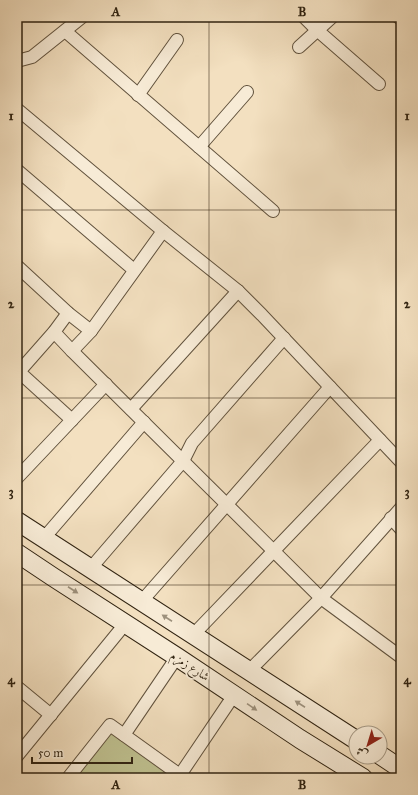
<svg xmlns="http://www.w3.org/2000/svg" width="418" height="795" font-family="'IM FELL Great Primer',Amiri,serif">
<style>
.green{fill:#bfc190;stroke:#787250}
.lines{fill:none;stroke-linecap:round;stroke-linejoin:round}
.street-casing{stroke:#61523d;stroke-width:14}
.secondary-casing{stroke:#302311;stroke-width:20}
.street{stroke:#f7ebd6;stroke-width:12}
.secondary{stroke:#f7ebd6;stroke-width:18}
.oneway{fill:#9d917d}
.grid{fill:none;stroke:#302311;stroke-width:1;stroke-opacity:0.55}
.labels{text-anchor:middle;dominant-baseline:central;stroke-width:3.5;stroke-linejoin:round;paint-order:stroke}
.street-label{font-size:12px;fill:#302311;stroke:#f7ebd6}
.neatline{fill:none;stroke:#302311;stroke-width:1.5}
.grid-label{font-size:13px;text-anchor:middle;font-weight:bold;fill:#302311}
</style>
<rect width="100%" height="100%" fill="#f3e0c0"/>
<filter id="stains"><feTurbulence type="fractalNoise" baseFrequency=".005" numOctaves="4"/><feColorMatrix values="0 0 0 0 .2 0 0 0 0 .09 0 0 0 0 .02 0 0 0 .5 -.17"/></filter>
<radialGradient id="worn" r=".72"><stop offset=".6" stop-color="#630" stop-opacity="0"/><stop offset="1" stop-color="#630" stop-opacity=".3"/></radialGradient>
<path class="green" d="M110,725L178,778H71Z"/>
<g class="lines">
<g class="street-casing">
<g id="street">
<path d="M304,17L317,30L379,84"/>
<path d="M398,17L401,19"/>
<path d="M65,31L273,211"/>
<path d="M299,47L332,17"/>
<path d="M17,61L32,57L82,17"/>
<path d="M138,95L177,40"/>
<path d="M17,109L163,231L238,291L262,315L401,462"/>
<path d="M199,147L247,92"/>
<path d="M17,170L134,270"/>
<path d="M17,266L68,313L91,331"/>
<path d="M54,332L72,351L321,598L401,657"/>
<path d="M72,351L91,331L163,231"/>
<path d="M17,370L72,420"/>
<path d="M17,374L54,332L68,313"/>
<path d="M131,409L238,291"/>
<path d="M17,478L106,384"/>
<path d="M391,518L401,529"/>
<path d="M44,538L144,422"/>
<path d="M90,569L183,461L192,443L284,338"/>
<path d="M141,602L330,387"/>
<path d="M193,635L380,440"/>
<path d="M249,671L321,598L401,508"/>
<path d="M17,687L51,715"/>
<path d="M124,735L177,657"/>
<path d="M17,756L125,624"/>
<path d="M180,775L234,695"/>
<path d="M68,778L110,725L184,778"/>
</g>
</g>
<g class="secondary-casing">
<g id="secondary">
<path d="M17,521L356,740"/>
<path d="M17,553L53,577L177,657L300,739L363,778"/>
<path d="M380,755L401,769"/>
</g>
</g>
<use href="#street" class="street"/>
<use href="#secondary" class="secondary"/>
</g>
<defs><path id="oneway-solid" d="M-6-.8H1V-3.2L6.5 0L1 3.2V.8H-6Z"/></defs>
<g class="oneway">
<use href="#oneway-solid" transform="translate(73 590) rotate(33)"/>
<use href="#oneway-solid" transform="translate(167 618) rotate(-147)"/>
<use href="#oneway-solid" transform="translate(300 704) rotate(-147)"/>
<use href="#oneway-solid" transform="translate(252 707) rotate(34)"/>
</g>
<path class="grid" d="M209,17V778M17,210H401M17,398H401M17,585H401"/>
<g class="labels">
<g class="street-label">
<text transform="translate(190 666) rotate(33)">شارع زمزم</text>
</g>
</g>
<rect width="418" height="795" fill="none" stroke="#f3e0c0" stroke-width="44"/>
<g transform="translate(368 745) rotate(218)"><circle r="19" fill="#f7ebd6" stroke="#a79b87"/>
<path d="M0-3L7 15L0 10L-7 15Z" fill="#8f2418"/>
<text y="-6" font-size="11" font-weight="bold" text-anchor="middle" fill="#302311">ش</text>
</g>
<path d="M32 757v6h100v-6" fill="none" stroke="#302311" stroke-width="2"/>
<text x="38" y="757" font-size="12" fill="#302311" stroke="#f7ebd6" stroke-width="3" paint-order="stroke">50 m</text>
<rect x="22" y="22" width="374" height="751" class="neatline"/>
<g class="grid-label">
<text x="116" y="16">A</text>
<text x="302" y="16">B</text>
<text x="11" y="120">1</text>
<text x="407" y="120">1</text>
<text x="11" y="308">2</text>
<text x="407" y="308">2</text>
<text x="11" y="496">3</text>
<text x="407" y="496">3</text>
<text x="11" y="684">4</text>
<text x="407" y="684">4</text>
<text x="116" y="789">A</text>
<text x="302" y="789">B</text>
</g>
<rect width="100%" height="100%" filter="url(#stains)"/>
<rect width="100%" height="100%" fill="url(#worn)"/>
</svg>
